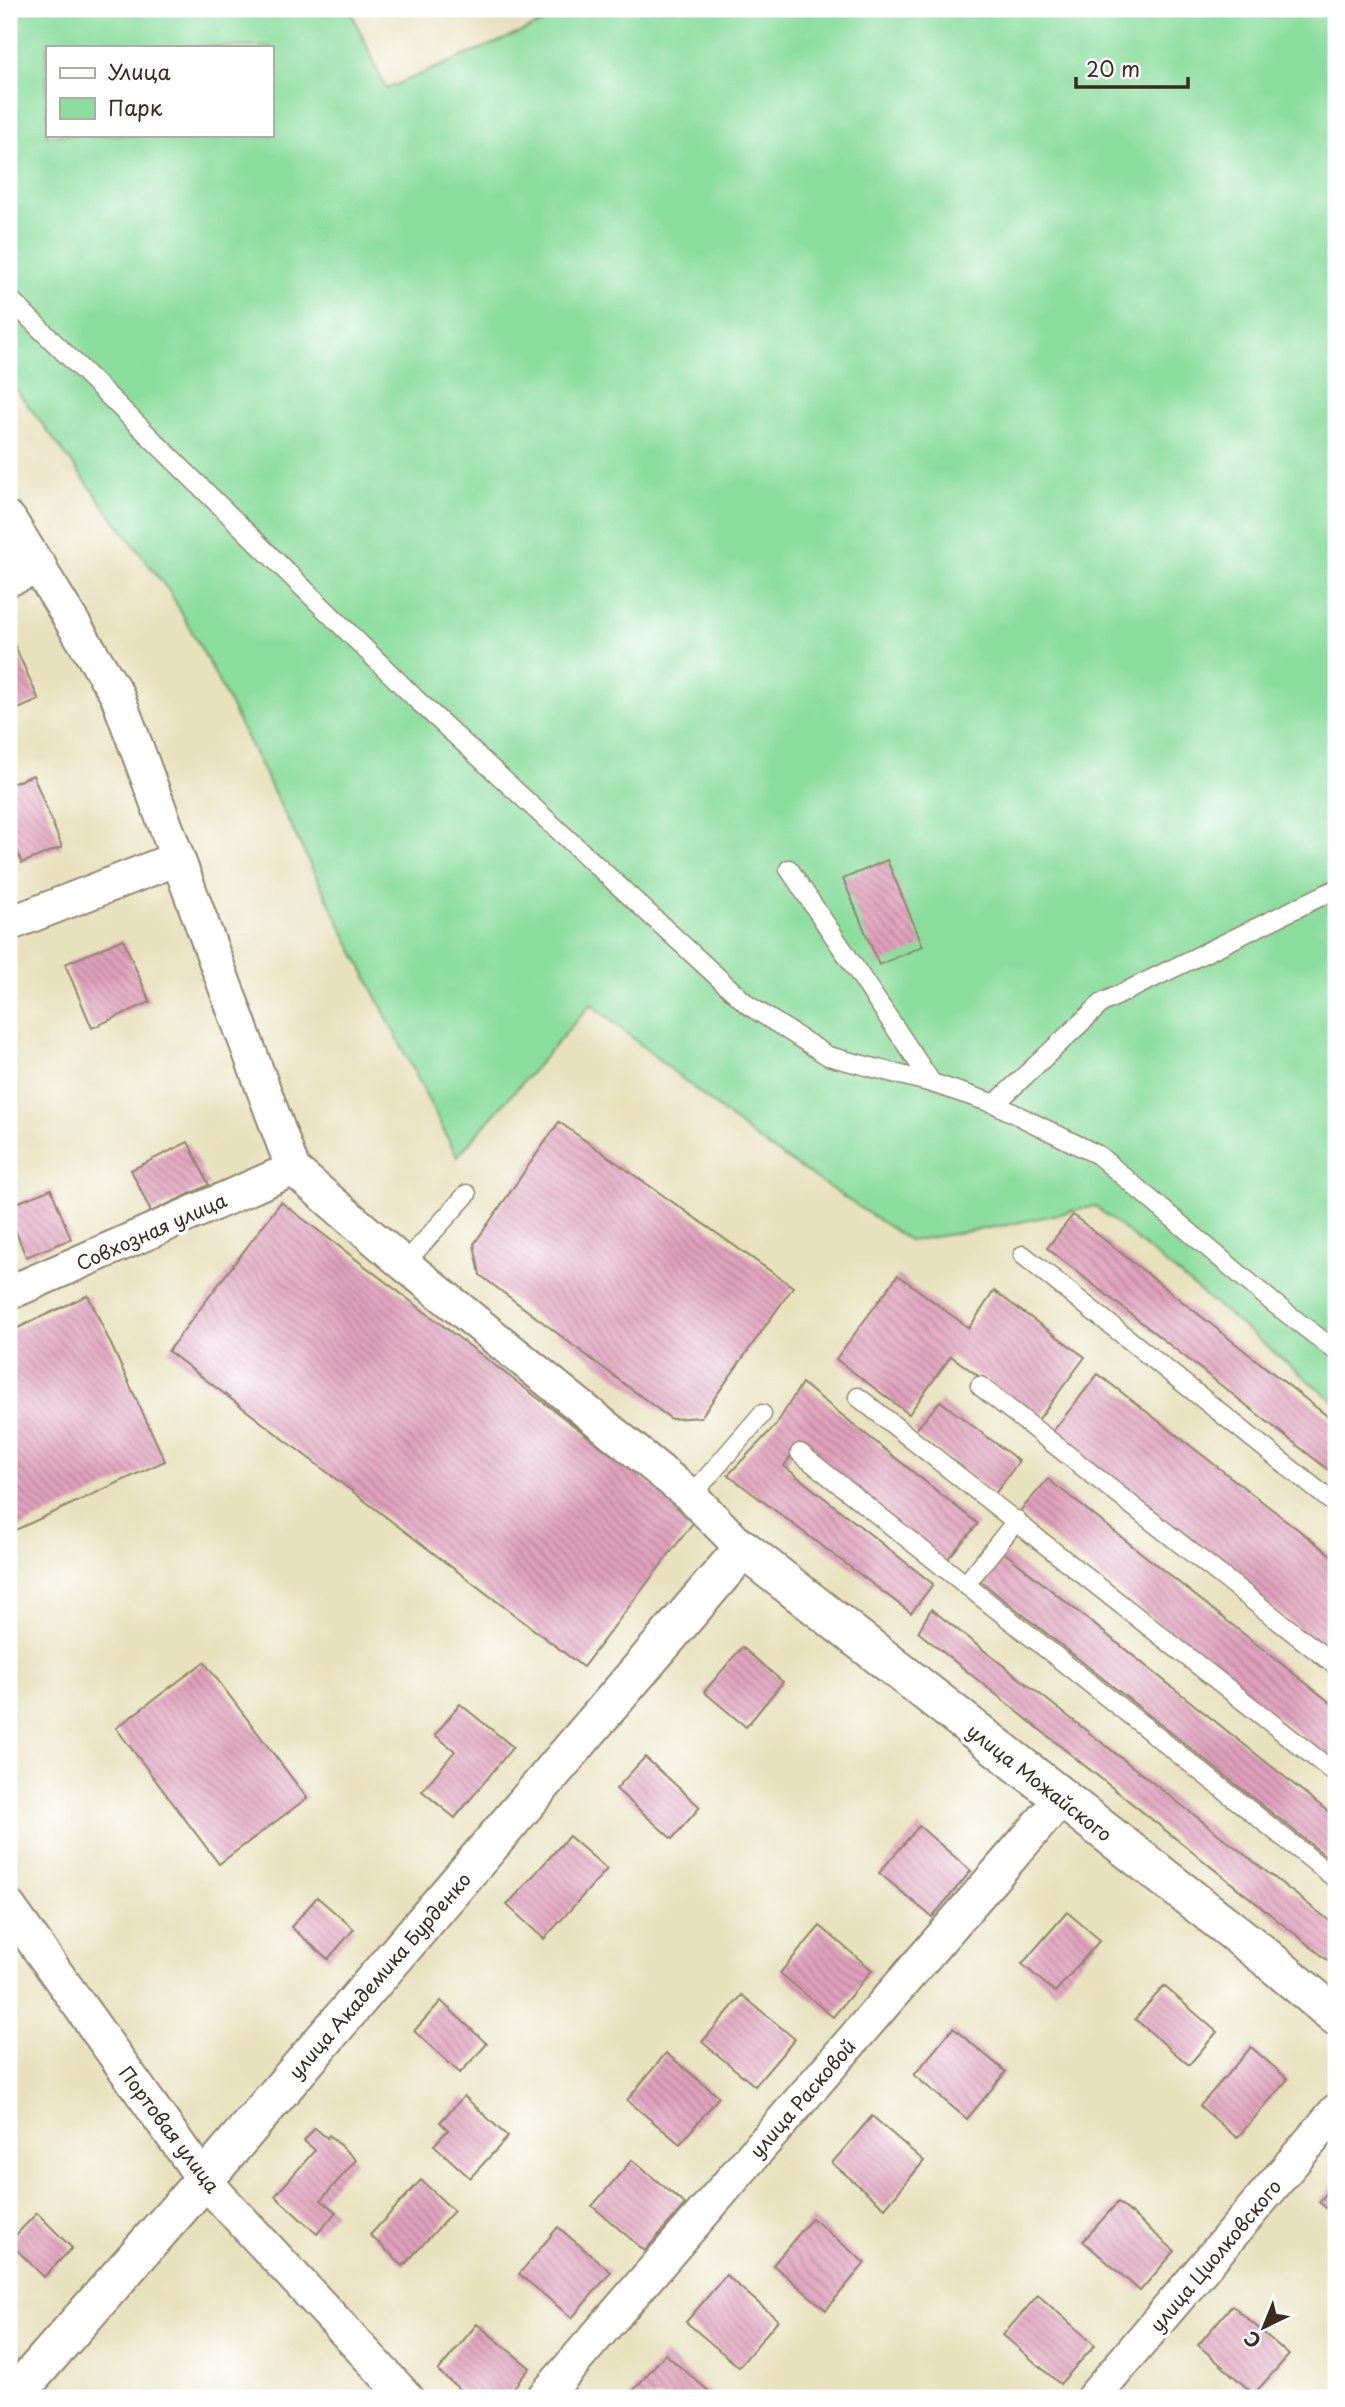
<svg xmlns="http://www.w3.org/2000/svg" width="1345" height="2407" font-family="'Playpen Sans',sans-serif">
<style>
.green{fill:#8bdd9e;stroke:#63845e;stroke-width:2;fill-rule:evenodd}
.building{fill:url(#building-back-hatch)}
.lines{fill:none;stroke-linecap:round;stroke-linejoin:round}
.lane-casing{stroke:#92866e;stroke-width:21}
.street-casing{stroke:#92866e;stroke-width:37}
.secondary-casing{stroke:#92866e;stroke-width:42}
.lane{stroke:#fff;stroke-width:18}
.street{stroke:#fff;stroke-width:33}
.secondary{stroke:#fff;stroke-width:38}
.labels{text-anchor:middle;dominant-baseline:central;stroke-width:7;stroke-linejoin:round;paint-order:stroke}
.street-label{font-size:19px;fill:#3b2a1e;stroke:#fff}
</style>
<defs>
<pattern id="building-back-hatch" width="6" height="6" patternUnits="userSpaceOnUse" patternTransform="scale(1.75)"><rect width="6" height="6" fill="#dfa0bb"/><path d="M-1 5l2 2M0 0l6 6M5-1l2 2" fill="none" stroke="#b68397"/></pattern>
</defs>
<rect width="100%" height="100%" fill="#fff"/>
<filter id="ink" filterUnits="userSpaceOnUse"><feTurbulence type="fractalNoise" baseFrequency=".0143" numOctaves="2"/><feDisplacementMap in="SourceGraphic" scale="14" xChannelSelector="R" yChannelSelector="G"/><feConvolveMatrix kernelMatrix="1 2 1 2 8 2 1 2 1" color-interpolation-filters="sRGB"/></filter>
<filter id="wash" filterUnits="userSpaceOnUse"><feTurbulence type="fractalNoise" baseFrequency=".00686" numOctaves="4" result="noise"/><feDisplacementMap in="SourceGraphic" scale="28" xChannelSelector="R" yChannelSelector="G"/><feGaussianBlur stdDeviation="1.57" result="paint"/><feColorMatrix in="noise" values="0 0 0 0 0 0 0 0 0 0 0 0 0 0 0 0 0 1.4 0 .05"/><feComposite in="paint" operator="in"/></filter>
<g filter="url(#wash)">
<rect width="100%" height="100%" fill="#e8e1bd"/>
<path class="green" d="M9,9H350L386,89L576,9H1336V1403L1095,1206L1007,1225L910,1241L755,1138L591,1004L457,1157L209,663L171,594L9,380ZM47,47H271V135H47Z"/>
<g id="blocks">
<g class="building">
<path d="M11,637L39,700L9,713V638Z"/>
<path d="M33,775L62,847L22,863L9,830V785Z"/>
<path d="M887,860L923,946L879,965L843,879Z"/>
<path d="M123,939L150,1002L92,1028L65,964Z"/>
<path d="M559,1122L793,1287L701,1417L671,1419L480,1275L474,1244Z"/>
<path d="M188,1142L209,1185L151,1212L131,1170Z"/>
<path d="M51,1189L71,1239L26,1257L9,1214V1206Z"/>
<path d="M281,1202L696,1519L583,1667L168,1351Z"/>
<path d="M1073,1215L1336,1423V1476L1047,1248Z"/>
<path d="M898,1275L969,1328L994,1291L1085,1357L1038,1420L951,1356L909,1414L836,1359Z"/>
<path d="M88,1295L165,1461L9,1533V1332Z"/>
<path d="M1098,1374L1336,1559V1657L1050,1435Z"/>
<path d="M802,1383L978,1524L945,1562L799,1444L784,1466L933,1584L911,1613L728,1475L776,1425Z"/>
<path d="M940,1401L1019,1461L995,1494L914,1432Z"/>
<path d="M1048,1479L1336,1707V1763L1019,1512Z"/>
<path d="M1001,1550L1336,1818V1864L978,1579Z"/>
<path d="M931,1609L1336,1926V1967L918,1632Z"/>
<path d="M742,1647L783,1682L746,1727L704,1692Z"/>
<path d="M204,1662L307,1798L219,1864L116,1728Z"/>
<path d="M460,1704L513,1747L455,1818L422,1791L455,1751L435,1735Z"/>
<path d="M645,1757L700,1807L672,1839L616,1789Z"/>
<path d="M919,1826L971,1871L932,1917L879,1873Z"/>
<path d="M569,1836L607,1869L544,1939L507,1905Z"/>
<path d="M317,1897L354,1929L328,1959L291,1927Z"/>
<path d="M1067,1912L1100,1940L1055,1992L1022,1964Z"/>
<path d="M820,1926L872,1970L833,2017L780,1973Z"/>
<path d="M1164,1986L1217,2032L1189,2065L1135,2019Z"/>
<path d="M742,1995L795,2039L755,2086L702,2042Z"/>
<path d="M441,2001L487,2044L460,2073L414,2031Z"/>
<path d="M953,2028L1006,2072L967,2119L914,2075Z"/>
<path d="M1251,2047L1288,2079L1237,2138L1200,2106Z"/>
<path d="M666,2053L719,2097L680,2144L627,2100Z"/>
<path d="M464,2096L508,2137L470,2178L434,2145L448,2130L440,2122Z"/>
<path d="M872,2116L924,2161L885,2208L832,2163Z"/>
<path d="M315,2128L327,2138L329,2135L356,2160L321,2200L336,2212L317,2234L275,2196L315,2150L304,2141Z"/>
<path d="M632,2160L685,2204L645,2251L592,2206Z"/>
<path d="M421,2180L454,2211L403,2266L370,2235Z"/>
<path d="M1336,2182V2216L1319,2202Z"/>
<path d="M1118,2202L1175,2251L1140,2291L1083,2241Z"/>
<path d="M37,2213L72,2248L44,2277L9,2242Z"/>
<path d="M812,2218L865,2263L826,2310L773,2265Z"/>
<path d="M558,2227L611,2272L572,2318L519,2274Z"/>
<path d="M726,2275L778,2320L739,2367L686,2322Z"/>
<path d="M1038,2295L1095,2345L1060,2384L1003,2335Z"/>
<path d="M1232,2305L1289,2355L1254,2394L1198,2345Z"/>
<path d="M477,2324L530,2368L505,2398H470L438,2371Z"/>
<path d="M665,2354L717,2398H627Z"/>
</g>
</g>
</g>
<g filter="url(#ink)">
<use href="#blocks" fill-opacity="0" stroke="#92866e" stroke-width="2"/>
<g class="lines">
<g class="lane-casing">
<g id="lane">
<path d="M9,298L417,700L748,1005L828,1056L932,1083L995,1104L1098,1155L1276,1305L1336,1351"/>
<path d="M789,869L932,1083"/>
<path d="M995,1104L1102,1003L1336,889"/>
<path d="M1023,1255L1336,1505"/>
<path d="M404,1264L467,1194"/>
<path d="M980,1386L1336,1666"/>
<path d="M858,1397L1336,1774"/>
<path d="M800,1453L1336,1879"/>
<path d="M691,1496L762,1414"/>
<path d="M966,1584L1017,1520"/>
</g>
</g>
<g class="street-casing">
<g id="street">
<path d="M9,519L117,695L293,1169L404,1264L691,1496L743,1549"/>
<path d="M9,579L40,567"/>
<path d="M9,924L176,859"/>
<path d="M9,1293L293,1169"/>
<path d="M9,1907L204,2180L407,2398"/>
<path d="M543,2398L1062,1798"/>
<path d="M1093,2398L1336,2111"/>
</g>
</g>
<g class="secondary-casing">
<path id="secondary" d="M12,2398L204,2180L743,1549L1262,1954L1336,2016"/>
</g>
<use href="#lane" class="lane"/>
<use href="#street" class="street"/>
<use href="#secondary" class="secondary"/>
</g>
</g>
<g class="labels">
<g class="street-label">
<text transform="translate(151 1231) rotate(-24)">Совхозная улица</text>
<text transform="translate(1040 1782) rotate(38)">улица Можайского</text>
<text transform="translate(379 1975) rotate(-49)">улица Академика Бурденко</text>
<text transform="translate(802 2098) rotate(-49)">улица Расковой</text>
<text transform="translate(170 2129) rotate(53)">Портовая улица</text>
<text transform="translate(1215 2255) rotate(-50)">улица Циолковского</text>
</g>
</g>
<rect width="1345" height="2407" fill="none" stroke="#fff" stroke-width="35"/>
<rect x="46" y="46" width="228" height="91" fill="#ffffff" stroke="#b1aaa5" stroke-width="2"/>
<rect x="60" y="68" width="35" height="10" fill="#ffffff" stroke="#b1aaa5" stroke-width="2"/>
<text x="108" y="80" font-size="21" fill="#3b2a1e">Улица</text>
<rect x="60" y="98" width="35" height="21" fill="#8bdd9e" stroke="#b1aaa5" stroke-width="2"/>
<text x="108" y="116" font-size="21" fill="#3b2a1e">Парк</text>
<g transform="translate(1264 2327) rotate(223)" stroke="#ffffff" stroke-width="5" paint-order="stroke">
<path d="M0-5L12 26L0 18L-12 26Z" fill="#3b2a1e"/>
<text y="-10" font-size="19" font-weight="bold" text-anchor="middle" fill="#3b2a1e">С</text>
</g>
<path d="M1076 77v10h112v-10" fill="none" stroke="#3b2a1e" stroke-width="3.5"/>
<text x="1086" y="77" font-size="21" fill="#3b2a1e" stroke="#ffffff" stroke-width="5" paint-order="stroke">20 m</text>
</svg>
